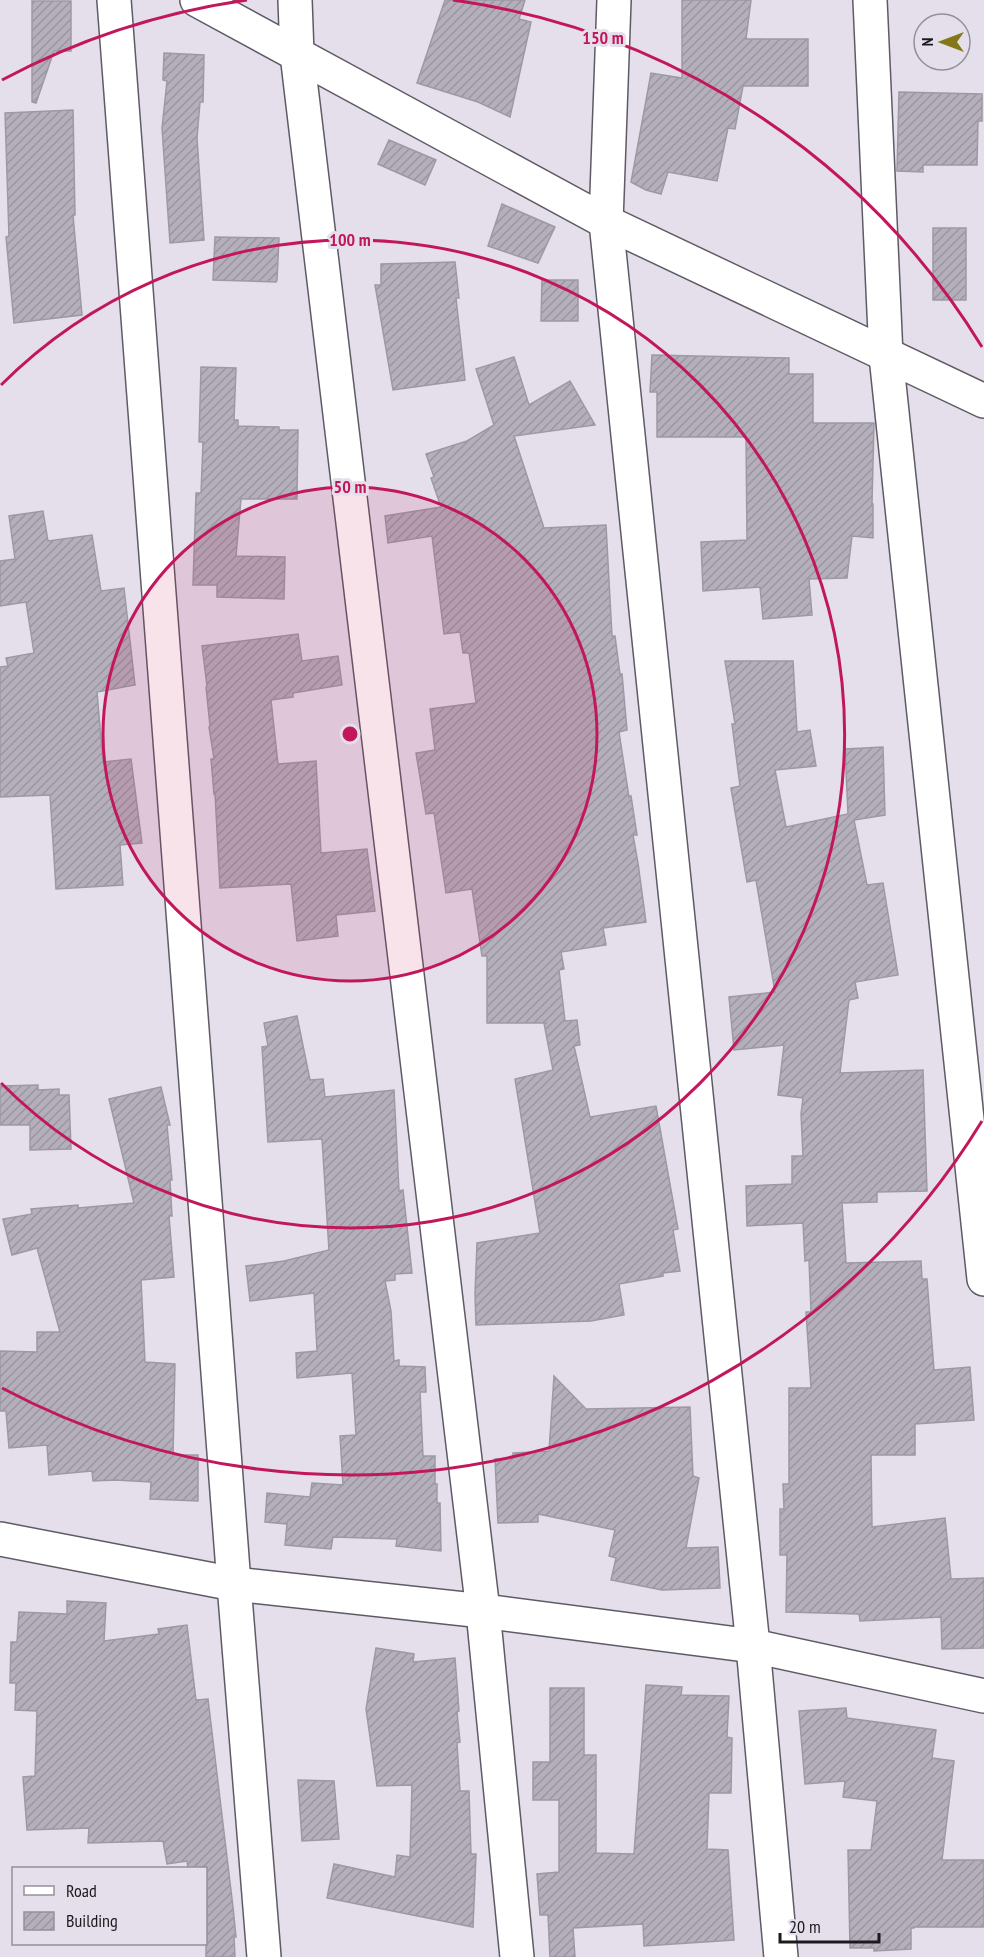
<svg xmlns="http://www.w3.org/2000/svg" width="984" height="1957" font-family="'PT Sans Narrow',sans-serif">
<style>
.building{fill:url(#building-hatch);stroke:#9d99a4;stroke-width:1.5}
.lines{fill:none;stroke-linecap:round;stroke-linejoin:round}
.minor-casing{stroke:#5f5b65;stroke-width:36}
.minor{stroke:#fff;stroke-width:33}
.ring{fill:none;stroke:#c2185b;stroke-width:3}
.centre{fill:#c2185b;stroke:#e4dfeb;stroke-width:3}
.ring-label{font-size:18px;text-anchor:middle;font-weight:bold;fill:#c2185b;stroke:#e4dfeb;stroke-width:6;stroke-linejoin:round;paint-order:stroke}
</style>
<defs>
<pattern id="building-hatch" width="6" height="6" patternUnits="userSpaceOnUse" patternTransform="scale(1.5)"><rect width="6" height="6" fill="#b4afbb"/><path d="M-1 1l2-2M0 6l6-6M5 7l2-2" fill="none" stroke="#9a96a0"/></pattern>
</defs>
<rect width="100%" height="100%" fill="#e4dfeb"/>
<g class="building">
<path d="M445,0H525L519,19L531,22L510,117L478,102L417,83Z"/>
<path d="M682,0H751L746,39H808V86H743L735,129L728,128L717,181L668,172L661,194L646,190L631,182L651,73L682,78Z"/>
<path d="M32,1H71V51H54L36,103L32,102Z"/>
<path d="M164,53L204,55L203,102H200L197,138L204,240L170,243L162,128L167,81L163,80Z"/>
<path d="M899,92L982,94V121H978L977,165H923V172L897,171Z"/>
<path d="M73,110L75,215H73L82,315L14,323L6,237L9,236L5,113Z"/>
<path d="M389,140L436,160L425,185L378,164Z"/>
<path d="M502,204L555,227L538,263L488,246Z"/>
<rect x="933" y="228" width="33" height="72"/>
<path d="M215,237L279,238L277,280L276,282L213,280Z"/>
<path d="M455,262L459,298H456L465,380L393,390L375,285H381V264Z"/>
<path d="M542,280H578V321H541Z"/>
<path d="M652,355L789,358V374H813V423H874L872,504H873V538L852,536L847,578L809,579L812,615L763,619L760,587L703,591L701,542L747,540L746,437H657V392H650Z"/>
<path d="M514,357L529,405L570,381L595,425L514,436L544,528L606,525L612,636H615L620,674H622L627,730L619,732L629,797L631,796L637,835H633L638,863L646,922L603,928L606,945L561,952L564,969L559,970L565,1021L577,1020L580,1045L574,1046L590,1117L656,1106L678,1229L673,1230L680,1271L663,1273V1276L619,1284L624,1315L591,1321L476,1325L475,1294L477,1243L540,1233L515,1079L553,1070L544,1023H547H487V956H482L472,889L446,893L434,813L426,814L416,753L435,750L430,709L476,703L469,653H463L460,632L444,634L432,536L388,543L385,516L441,507L431,478L434,477L426,454L467,441L494,425L476,369Z"/>
<path d="M201,367L236,368L234,420H238V426L279,427V430H298L297,499H241L236,556L285,557L284,599L217,597V585H193L196,493H201L203,442H199Z"/>
<path d="M43,511L48,541L92,535L101,591L124,588L135,685L97,692L103,762L131,759L142,843L120,845L123,885L56,889L50,795L0,797V667L8,666L6,658L34,653L26,602L0,606V561L15,559L9,516Z"/>
<path d="M298,634L302,661L338,656L342,685L293,693V697L271,700L278,764L316,761L321,853L367,849L375,911L336,915L338,936L297,941L291,884L220,888L215,793L214,794L211,759H214L209,727L210,726L206,687L207,686L202,646Z"/>
<path d="M725,661H793L797,732L810,730L816,766L775,770L786,827L848,814L845,749L883,747L885,815L854,820L867,885L883,883L898,975L855,982L858,998L849,1000L840,1073L923,1070L927,1191L877,1192V1202L842,1203L846,1263L921,1261L922,1279H927L934,1370L970,1367L974,1420L915,1424V1455H871L872,1527L945,1518L951,1579L984,1578V1648L942,1649L941,1617L860,1621L859,1614L786,1612L787,1555H780V1509H784L783,1484H789V1388H811L806,1312H811L809,1260L805,1261L803,1223L747,1226L746,1186L792,1184V1156H803L801,1114L803,1098L778,1095L784,1045L734,1050L729,997L775,992L756,880L747,882L731,788L740,786L732,724H735Z"/>
<path d="M297,1016L310,1080L323,1079L325,1097L394,1090L399,1191L403,1190L412,1273L395,1274V1280L385,1281L391,1311L394,1361L399,1360V1366L425,1367L426,1392H420L423,1456H435V1484H437V1503H440L441,1551L396,1546L397,1539L333,1537L331,1549L285,1545L287,1524L265,1522L267,1493L310,1497L312,1483L343,1485L340,1436L356,1435L352,1373L297,1378L296,1353L317,1351L314,1293L250,1301L246,1266L284,1261L329,1250L322,1139L268,1142L262,1047L268,1046L264,1023Z"/>
<path d="M38,1085V1090L59,1089V1095H69L71,1149L30,1150V1125H0V1086Z"/>
<path d="M161,1087L170,1125H167L172,1180H170L172,1216H169L174,1277L141,1280L145,1362L175,1364L173,1455H198V1501L150,1499L151,1482L115,1480L93,1481L92,1471L49,1475L47,1445L9,1448L6,1411H0V1351L37,1352V1332H60L37,1248L12,1255L3,1219L32,1214L31,1209L78,1205V1208L134,1203L109,1099Z"/>
<path d="M554,1376L586,1409L690,1407L693,1476L699,1478L686,1548L718,1547L720,1588L662,1590L611,1580L616,1558L609,1556L615,1530L538,1514V1522L498,1523L495,1459L513,1458V1453L549,1451Z"/>
<path d="M67,1601L106,1603L104,1641L159,1634L158,1629L187,1625L196,1700L208,1699L233,1907L236,1937H234L235,1957H206V1869H188L187,1861L167,1864L163,1841L88,1843L89,1828L27,1830L23,1777L35,1776L37,1711L15,1710L16,1683H10L11,1642H17L19,1612L67,1614Z"/>
<path d="M376,1648L414,1654L413,1662L455,1658L459,1711L457,1712L460,1742L457,1743L460,1791H469L471,1854H476L473,1927L327,1898L334,1864L395,1877L397,1855L410,1857L412,1785L377,1786L366,1709Z"/>
<path d="M646,1685L682,1687L681,1695L729,1696L727,1737L732,1738L731,1793H709L707,1849L728,1850L734,1940L644,1946L643,1924L573,1928L575,1957H550L548,1915H540L537,1874L559,1872V1800H533V1762H550V1688H584V1755H596V1853L634,1854Z"/>
<path d="M846,1708L847,1718L936,1730L932,1758L954,1761L942,1860H984V1927H914V1928H911V1949L874,1951V1948H850L848,1850H871L877,1801L843,1797L845,1781L805,1784L799,1711Z"/>
<path d="M298,1780L334,1781L339,1839L302,1841Z"/>
</g>
<g class="lines">
<g class="minor-casing">
<g id="minor">
<path d="M114,0L234,1584L264,1957"/>
<path d="M197,0L606,222L984,401"/>
<path d="M295,0L297,54L483,1611L517,1957"/>
<path d="M614,0L606,222L753,1646L781,1957"/>
<path d="M870,0L886,356L984,1279"/>
<path d="M0,1539L234,1584L483,1611L753,1646L984,1696"/>
</g>
</g>
<use href="#minor" class="minor"/>
</g>
<circle cx="350" cy="734" r="247" fill="#c2185b" fill-opacity=".12"/>
<g class="ring">
<circle cx="350" cy="734" r="247"/>
<path d="M1 385A494 494 0 1 1 1 1083"/>
<path d="M982 1121A741 741 0 0 1 2 1388M2 80A741 741 0 0 1 247 0M453 0A741 741 0 0 1 982 347"/>
</g>
<circle cx="350" cy="734" r="9" class="centre"/>
<g class="ring-label">
<text x="603" y="44">150 m</text>
<text x="350" y="246">100 m</text>
<text x="350" y="493">50 m</text>
</g>
<rect x="12" y="1867" width="195" height="78" fill="#e4dfeb" stroke="#949099" stroke-width="1.5"/>
<rect x="24" y="1886" width="30" height="9" fill="#ffffff" stroke="#949099" stroke-width="1.5"/>
<text x="66" y="1897" font-size="18" fill="#1c1a1e">Road</text>
<rect x="24" y="1912" width="30" height="18" fill="url(#building-hatch)" stroke="#949099" stroke-width="1.5"/>
<text x="66" y="1927" font-size="18" fill="#1c1a1e">Building</text>
<g transform="translate(942 42) rotate(270)"><circle r="28" fill="#e4dfeb" stroke="#949099" stroke-width="1.5"/>
<path d="M0-4.5L10 22L0 15L-10 22Z" fill="#84771a"/>
<text y="-9" font-size="16" font-weight="bold" text-anchor="middle" fill="#1c1a1e">N</text>
</g>
<path d="M780 1933v9h99v-9" fill="none" stroke="#1c1a1e" stroke-width="3"/>
<text x="789" y="1933" font-size="18" fill="#1c1a1e" stroke="#e4dfeb" stroke-width="4.5" paint-order="stroke">20 m</text>
</svg>
